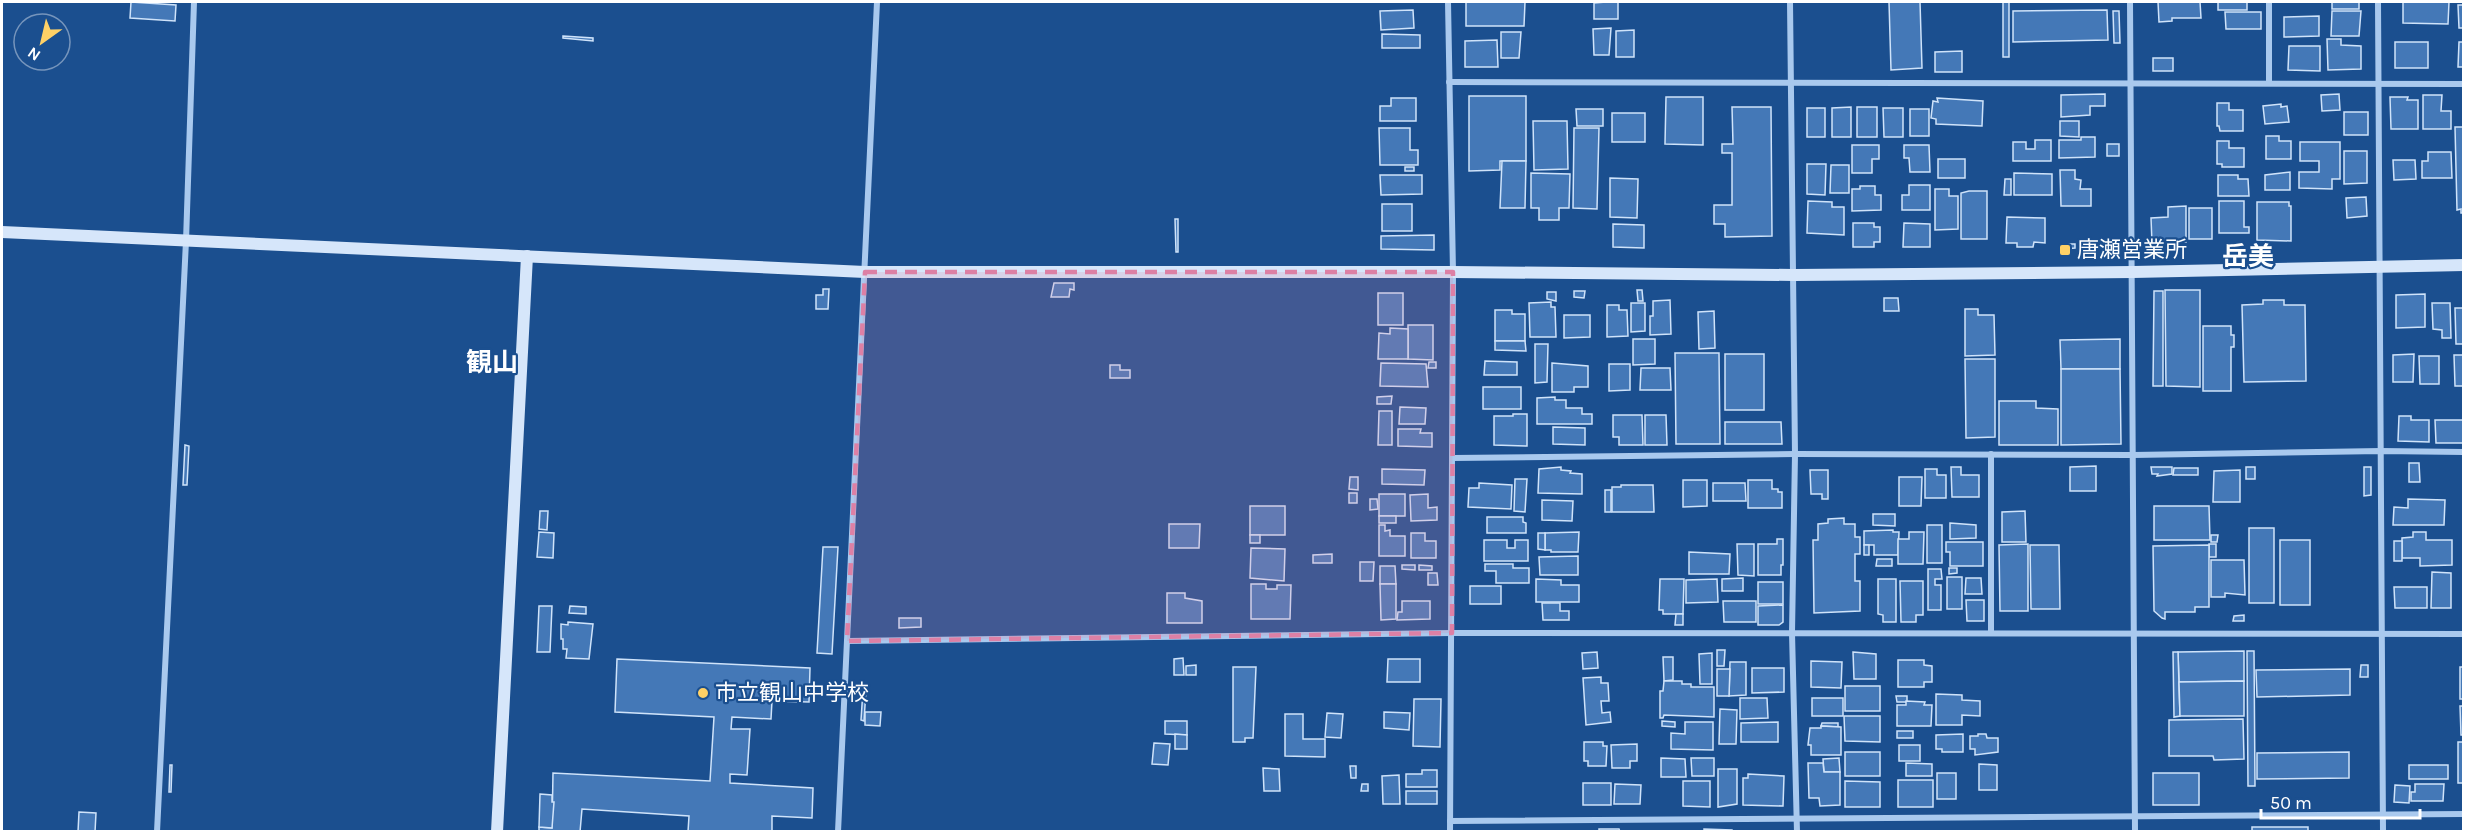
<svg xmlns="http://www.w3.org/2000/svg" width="2465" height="833" font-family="Karla,'Noto Sans JP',sans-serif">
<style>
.building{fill:#4478b7;stroke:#cfe3fa;stroke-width:1.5}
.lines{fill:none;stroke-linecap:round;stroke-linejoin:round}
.street{stroke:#a9c9ee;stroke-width:6}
.secondary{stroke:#d6e6fa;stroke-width:12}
.marked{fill:#dd80a5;fill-opacity:0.2;stroke:#dd80a5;stroke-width:4.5;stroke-dasharray:12 8;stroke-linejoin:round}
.poi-dot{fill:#ffd166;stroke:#1b4f8f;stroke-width:2}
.labels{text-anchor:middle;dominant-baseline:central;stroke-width:4.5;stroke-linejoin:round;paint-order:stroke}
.poi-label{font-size:22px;fill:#fff;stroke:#1b4f8f;text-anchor:start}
.quarter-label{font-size:26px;font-weight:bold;fill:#fff;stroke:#1b4f8f}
</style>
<rect width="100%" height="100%" fill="#1b4f8f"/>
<g class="building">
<path d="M131,2L176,5L175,21L130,18Z"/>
<path d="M1466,2H1525L1524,26H1466Z"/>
<path d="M1606,2H1618V19H1594V3Z"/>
<path d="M1889,2H1920L1922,68L1891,70Z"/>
<rect x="2003" y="2" width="6" height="55"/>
<path d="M2158,2H2200L2201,18H2172V21L2159,22Z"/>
<rect x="2218" y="2" width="29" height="8"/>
<rect x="2332" y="2" width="27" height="7"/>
<path d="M2403,2H2449L2448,24L2403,23Z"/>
<path d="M2458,5H2464V28H2459Z"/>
<path d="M1413,10L1414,28L1381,30L1380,11Z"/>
<path d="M2107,10L2108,40L2013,42V11Z"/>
<path d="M2113,11H2119L2120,43H2114Z"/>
<path d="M2332,11H2361L2359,36H2331Z"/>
<path d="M2225,12H2261V29H2226Z"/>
<path d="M2319,16V36L2284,37V17Z"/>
<path d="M1611,28L1609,55H1594L1593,29Z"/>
<path d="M1634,30V57H1616V31Z"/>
<path d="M1501,32H1521L1519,58H1501Z"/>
<path d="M1382,34L1420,35V48H1382Z"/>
<path d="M563,36L593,38V41L563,38Z"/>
<path d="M2327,39H2341V45L2361,46V69L2328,70Z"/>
<path d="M1497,40L1498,67H1465V41Z"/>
<rect x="2395" y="42" width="33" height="26"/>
<path d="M2459,42H2464V67H2458Z"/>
<path d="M2289,46H2320V71L2288,70Z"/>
<path d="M1962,51V72H1935V52Z"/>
<rect x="2153" y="58" width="20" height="13"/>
<path d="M2105,94V106H2090V115L2061,117V95Z"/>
<path d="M2339,94L2340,110L2322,111L2321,95Z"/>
<path d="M2423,95H2442L2441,111H2451V129H2423Z"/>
<path d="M1469,96H1526V161H1500V170L1469,171Z"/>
<path d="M1666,97H1703V145L1665,144Z"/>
<path d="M2390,97H2408L2407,100H2418V129H2391Z"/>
<path d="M1391,98H1416V121H1380V106H1391Z"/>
<path d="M1937,98L1983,101L1982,126L1936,124V119L1931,118L1933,101L1938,102Z"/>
<path d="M2217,103H2229V110H2243V131H2220L2219,126H2217Z"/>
<path d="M2281,104V107L2287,106L2289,122L2265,124L2263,106Z"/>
<path d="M1732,107H1771L1772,236L1725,237V224H1714V205H1732V153H1722V144H1733Z"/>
<path d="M1851,107V137H1832V108Z"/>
<rect x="1857" y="107" width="20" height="30"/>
<rect x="1807" y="108" width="18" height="29"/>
<path d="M1883,108H1903V137H1884Z"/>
<path d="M1576,109H1603V126H1577Z"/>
<rect x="1910" y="109" width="19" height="27"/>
<rect x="2344" y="112" width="24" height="23"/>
<rect x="1612" y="113" width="33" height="29"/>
<path d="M1533,121H1567L1568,169L1534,170Z"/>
<path d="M2060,121H2079V137L2060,136Z"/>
<path d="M2455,127H2464V213H2461V209L2457,210Z"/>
<path d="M1379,128H1410V150H1418V165H1380Z"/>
<path d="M1574,128H1599L1597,209L1573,208Z"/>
<path d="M2266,136H2279V141H2291V159H2266Z"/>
<path d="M2081,137H2095V157L2059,158V140H2081Z"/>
<path d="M2035,140H2051V161H2013V142H2026V149H2035Z"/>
<path d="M2217,141H2229V148H2244V167H2222V164H2217Z"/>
<path d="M2300,142H2340V179H2332V189L2299,188V172H2319V161H2300Z"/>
<rect x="2107" y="144" width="12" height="12"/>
<path d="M1852,145H1879V159H1872V173H1852Z"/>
<path d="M1904,145H1929L1930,172H1910L1909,158H1904Z"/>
<path d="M2344,151H2367V183L2344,184Z"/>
<path d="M2428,152H2451L2452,178H2422V161H2428Z"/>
<rect x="1938" y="159" width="27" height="19"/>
<path d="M2393,160H2415L2416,179L2394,180Z"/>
<path d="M1502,161H1526L1525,208H1500Z"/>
<path d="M1807,164H1826L1825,195L1807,194Z"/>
<path d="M1831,165H1849V193H1830Z"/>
<rect x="1405" y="167" width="9" height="4"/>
<path d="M2060,170H2075V179L2081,180L2080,189H2091V206H2061Z"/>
<path d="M2290,172V190H2265V175Z"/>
<path d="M1531,173L1570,174L1569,208H1559V220H1539V208H1531Z"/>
<path d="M2014,173L2052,174V195H2014Z"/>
<path d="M1380,175H1422V194L1381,195Z"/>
<path d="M2218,175H2238V179H2248L2249,196H2218Z"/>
<path d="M1610,178L1638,179L1637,218L1610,217Z"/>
<path d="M2005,179H2011V195H2004Z"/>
<path d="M1909,185H1930V210H1902V195H1909Z"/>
<path d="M1860,186H1875V195H1881V210L1852,211V189H1860Z"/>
<path d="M1935,189H1949V196H1958V229L1935,230Z"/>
<path d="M1969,191H1987V239H1961V193Z"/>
<path d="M2366,197L2367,216L2347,218L2346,198Z"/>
<path d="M1808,201L1832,202V207H1844V235L1807,233Z"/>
<path d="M2219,201H2244V227H2249V233H2219Z"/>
<path d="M2257,202H2289V206H2291V241L2257,240Z"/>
<rect x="1382" y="204" width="30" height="27"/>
<path d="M2186,206V242L2152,243L2151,218L2168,217V207Z"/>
<rect x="2189" y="208" width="23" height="31"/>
<path d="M2007,217L2045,218V243L2034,242L2033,247H2017V243H2006Z"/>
<path d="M1175,219H1178V252H1176Z"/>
<path d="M1853,223H1874V227H1880V242H1874V247H1853Z"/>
<path d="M1904,223L1930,224V247H1903Z"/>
<path d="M1613,224L1644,225V248L1613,247Z"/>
<path d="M1434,235V250L1381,249V236Z"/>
<path d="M2064,244H2075V248L2063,249Z"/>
<path d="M1054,283H1074V290L1070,289L1069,297H1051Z"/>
<path d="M823,289H829L828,309H816V295H823Z"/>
<path d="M1637,290H1642L1643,301H1638Z"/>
<path d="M2165,290H2200V387L2166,386Z"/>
<path d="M1574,291H1585L1584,298L1574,297Z"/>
<path d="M2154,291H2163V386H2153Z"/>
<path d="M1547,292H1556V301L1547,299Z"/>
<rect x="1378" y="293" width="25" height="32"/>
<path d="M2425,294V327L2396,328V295Z"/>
<path d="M1884,298H1898L1899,311H1884Z"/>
<path d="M1670,300L1671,334L1650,335V316H1653V301Z"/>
<path d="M2263,300H2284V305H2305L2306,381L2244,382L2242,305L2263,304Z"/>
<path d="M1551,302V307H1555L1556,337H1530L1529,303Z"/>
<path d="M1631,303H1645V331L1631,332Z"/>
<path d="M2432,303H2450L2451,338H2442V330L2433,329Z"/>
<path d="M1607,305H1619V310H1627L1628,336L1607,337Z"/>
<path d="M2455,308H2464V344H2456Z"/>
<path d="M1965,309H1978V315H1994L1995,355L1965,356Z"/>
<path d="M1495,310H1512V314H1525V341H1495Z"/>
<path d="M1714,311L1715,348L1699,349L1698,312Z"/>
<path d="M1564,315H1590V337L1564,338Z"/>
<path d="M1408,325H1433V360L1408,359Z"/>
<path d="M2203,326H2231V335H2234V347H2231V391H2203Z"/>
<path d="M1390,328L1408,329V359H1378L1379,333L1390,334Z"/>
<path d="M1633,339H1655V364L1633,365Z"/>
<path d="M2120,339V369H2061L2060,340Z"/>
<path d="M1495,341H1525L1526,351L1495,350Z"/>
<path d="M1535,344H1548L1547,382L1535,383Z"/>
<path d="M1675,353H1719L1720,444H1676Z"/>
<rect x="1725" y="354" width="39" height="56"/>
<path d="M2414,354L2413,382H2393V355Z"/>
<path d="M2454,355H2464V386H2455Z"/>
<path d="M2419,356H2439V384H2420Z"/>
<path d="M1965,359H1995V437L1966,438Z"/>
<path d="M1485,361L1517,362V375H1484Z"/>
<path d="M1429,362H1436V368H1428Z"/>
<path d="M1381,363L1426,364L1428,387L1380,386Z"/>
<path d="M1552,363L1588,366V387H1574V392H1552Z"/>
<path d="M1609,364H1630V390L1609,391Z"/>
<path d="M1110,365H1120V370H1130V378H1110Z"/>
<path d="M1641,368H1670L1671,390H1640Z"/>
<path d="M2061,369H2120L2121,444L2061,445Z"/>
<rect x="1483" y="387" width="38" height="22"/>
<path d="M1392,396L1391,404H1377V397Z"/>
<path d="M1555,397V400H1566V408H1582V414H1592V424H1537V398Z"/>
<path d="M1999,401H2036V408L2058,409V445H1999Z"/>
<path d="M1400,407L1426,408L1425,424H1399Z"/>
<path d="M1379,411H1392V445H1378Z"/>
<path d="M1513,414H1527V446L1494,445V416H1513Z"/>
<path d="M1613,415H1642L1643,445H1619V437H1613Z"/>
<path d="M1645,415H1666L1667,445H1645Z"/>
<path d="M2399,416H2411V420H2429V442L2398,441Z"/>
<path d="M2435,420H2464V443H2436Z"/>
<path d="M1725,422H1781L1782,444H1725Z"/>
<path d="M1553,427L1585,428V445L1553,444Z"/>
<path d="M1398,429H1421L1420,433H1432V447L1398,446Z"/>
<path d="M185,445L189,446L187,485H183Z"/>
<path d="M2409,463H2419L2420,482H2409Z"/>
<path d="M2096,466V491H2070V467Z"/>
<path d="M1561,467V470L1571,471L1570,473L1582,474V494L1538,493L1539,469Z"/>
<path d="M1951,467H1961V475H1979V497H1952Z"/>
<path d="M2151,467H2172V474L2157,476L2158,474H2152Z"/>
<rect x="2246" y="467" width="9" height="12"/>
<path d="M2364,467H2371V495L2364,496Z"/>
<path d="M2174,468H2198V475H2173Z"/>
<path d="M1382,469L1425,470L1424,485L1382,484Z"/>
<path d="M1925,469H1937V475H1946V498H1925Z"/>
<path d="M1810,470H1828V499H1822V494H1811Z"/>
<path d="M2240,470V502H2213L2214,471Z"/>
<path d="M1350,477H1358V490L1349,489Z"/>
<path d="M1899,477H1922L1921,506H1899Z"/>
<path d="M1515,479H1527L1525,512L1514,511Z"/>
<path d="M1683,480H1707V506L1683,507Z"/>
<path d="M1748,480H1772V489H1778V492H1782V508H1748Z"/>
<path d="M1479,483L1512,485L1511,509L1468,507L1469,488H1479Z"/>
<path d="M1713,483H1745L1746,501H1713Z"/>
<path d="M1621,485H1653L1654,512H1612V487H1621Z"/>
<rect x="1605" y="490" width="6" height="22"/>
<rect x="1349" y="493" width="8" height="10"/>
<rect x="1379" y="494" width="26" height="22"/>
<path d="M1428,494V508L1437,507V520L1411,521L1410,495Z"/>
<path d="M1370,499H1377L1378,509L1370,510Z"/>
<path d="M2408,499L2445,500L2444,525H2393L2394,507L2408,508Z"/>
<path d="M1542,500L1573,501L1572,521L1542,520Z"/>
<rect x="1250" y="506" width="35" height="29"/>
<path d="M2154,506H2209L2210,540H2154Z"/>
<path d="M540,511H548L547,530L539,529Z"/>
<path d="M2025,511L2026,542H2002V512Z"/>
<path d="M1873,514H1895V526L1873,525Z"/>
<rect x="1379" y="516" width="17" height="7"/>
<path d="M1487,517H1523V522L1526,523V533H1487Z"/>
<path d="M1844,518V524H1855V537H1860V554H1855V581H1860V611L1814,613L1813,540H1818V524L1828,523V519Z"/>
<path d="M1950,523L1976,525V538L1950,539Z"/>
<path d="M1169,524H1200L1199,548H1169Z"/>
<path d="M1379,525H1385V531L1390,530V536H1405V556H1379Z"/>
<rect x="1927" y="525" width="15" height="38"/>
<rect x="2249" y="528" width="25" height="75"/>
<path d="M1893,530V532H1899L1898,555H1874V545H1864V531Z"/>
<path d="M539,532L554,533L553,558L537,557Z"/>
<path d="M1579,532L1578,552H1551V550H1545V533Z"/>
<path d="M1909,532H1924L1923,564H1898V539H1909Z"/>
<path d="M2413,532H2426V540H2452V565L2420,566V558H2402V538L2413,537Z"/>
<path d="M1411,533H1425V541H1436V558H1411Z"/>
<path d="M1538,533H1545V550L1538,549Z"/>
<rect x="1250" y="535" width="10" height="8"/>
<path d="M2211,535H2218L2217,542H2211Z"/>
<path d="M1777,539H1783V565H1781V575H1758V544H1777Z"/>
<path d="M1484,540H1507V548H1515V540H1528V561H1484Z"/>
<rect x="2280" y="540" width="30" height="65"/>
<rect x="2394" y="541" width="8" height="20"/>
<path d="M1946,542H1983V566H1950V552H1946Z"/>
<path d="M1737,544H1754V576L1738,575Z"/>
<path d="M2028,544V611H2000L1999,545Z"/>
<rect x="2209" y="544" width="7" height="13"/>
<rect x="1864" y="545" width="5" height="10"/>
<path d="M2030,545H2059L2060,609H2031Z"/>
<path d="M2209,545V607H2195V612H2165V619L2162,618L2154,611L2153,546Z"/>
<path d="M823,547H838L832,654L817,653Z"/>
<path d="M1251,548L1285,549L1284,581L1250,578Z"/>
<path d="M1689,552L1730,554L1729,574H1689Z"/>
<path d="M1332,554V563H1313V555Z"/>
<path d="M1578,556V575H1540L1539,557Z"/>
<path d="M1877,559H1892V566H1876Z"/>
<path d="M2211,560H2244L2245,595L2225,593V597H2211Z"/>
<path d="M1360,562H1374L1373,581H1360Z"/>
<path d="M1485,564H1513V568H1529V583H1496V571H1485Z"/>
<path d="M1402,565H1415V570L1402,569Z"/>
<path d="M1419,565L1432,566V570H1419Z"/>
<path d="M1380,566H1395L1396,584H1380Z"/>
<path d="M1949,568H1957V573L1949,574Z"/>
<path d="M1928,569H1941L1942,579H1935V585H1941V610H1928Z"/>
<path d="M2432,572L2451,573V608H2431Z"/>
<path d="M1428,573H1437L1438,585H1428Z"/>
<rect x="1947" y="577" width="15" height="32"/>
<path d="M1743,578V591H1722V579Z"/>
<path d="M1966,578H1981L1982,594H1965Z"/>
<path d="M1536,579L1561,580V585H1579V602H1536Z"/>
<path d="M1660,579H1684L1683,614H1663V610H1659Z"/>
<path d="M1717,579L1718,602L1686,603V580Z"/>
<path d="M1878,579H1896V622H1883V615L1878,614Z"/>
<path d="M1900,581H1923V615H1916V622H1901Z"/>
<rect x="1758" y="582" width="25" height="22"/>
<path d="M1251,584H1266V589H1277V585H1291L1290,619H1251Z"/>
<path d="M1380,584H1396V619L1381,620Z"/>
<rect x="1470" y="586" width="31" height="18"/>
<path d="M2394,587H2427V608H2395Z"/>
<path d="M1167,593H1185V598L1202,601V623H1167Z"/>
<path d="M1966,600H1984V621H1967Z"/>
<path d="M1402,601H1430V619L1397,620L1398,612H1402Z"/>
<path d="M1723,601H1756V622H1724Z"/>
<path d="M1542,603H1560V611H1569V620H1543Z"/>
<path d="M1783,605V622L1779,625H1758V606Z"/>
<path d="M539,606H552L550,652H537Z"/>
<path d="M570,606L586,607V614L569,613Z"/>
<path d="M1676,614H1683V625H1675Z"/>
<path d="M2244,615V621H2233L2234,616Z"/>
<path d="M899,618H921V627L899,628Z"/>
<path d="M568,622L593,624L589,659L566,658L567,649H563V639H561V624L568,625Z"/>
<path d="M1717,650H1725L1724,666H1717Z"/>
<path d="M2244,651V681L2179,682L2178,652Z"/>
<path d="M2247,651H2254L2255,786H2248Z"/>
<path d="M1597,652L1598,668L1583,669L1582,653Z"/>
<path d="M1853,652L1876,654V679H1854Z"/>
<path d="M2173,652H2178L2180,716L2174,717Z"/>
<path d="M1712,653V684H1700L1699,654Z"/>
<path d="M1663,657H1673V680L1664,681Z"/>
<path d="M1183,658L1184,675H1174V659Z"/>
<path d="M617,659L810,668L809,702L772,701L771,719L732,717L731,729H750L747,775L730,774V783L813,788L812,818L772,816V832H688L689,816L582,809L580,832H539V827L552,828L553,773L710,781L714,717L615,712Z"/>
<path d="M1388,659H1420V682H1387Z"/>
<path d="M1898,660H1924V665L1932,666V682H1924V687H1898Z"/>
<path d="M1811,661L1842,662L1841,688L1811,687Z"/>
<path d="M1730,662H1746V695L1729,696Z"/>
<path d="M1196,665V675H1186V666Z"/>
<path d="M2361,665H2368V677H2360Z"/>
<path d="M1233,667H1256L1253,738H1245V742H1233Z"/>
<rect x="2460" y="667" width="4" height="32"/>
<path d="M1752,668H1784V692L1752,693Z"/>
<path d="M1717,669H1730L1729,696H1717Z"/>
<path d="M2350,669V695L2257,697L2256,670Z"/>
<path d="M1601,677V683H1608L1609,701H1601L1602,713L1610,712L1611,722L1586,725L1583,678Z"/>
<path d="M1664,681H1682V684H1691V687H1714V717L1664,715L1663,718H1660V691H1663Z"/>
<path d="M2244,681V716H2180L2179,682Z"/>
<rect x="1845" y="686" width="35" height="25"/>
<path d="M863,690H866L864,721L861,720Z"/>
<path d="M1936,694L1962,695V700L1980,701V716L1962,715V725H1936Z"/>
<path d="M1896,696H1907V702H1897Z"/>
<path d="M1740,698H1767L1768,718L1740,719Z"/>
<rect x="1812" y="698" width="31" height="18"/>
<path d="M1414,699H1441L1440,747L1413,746Z"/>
<path d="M1906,701L1925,702L1924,705H1932L1931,726H1897V705H1906Z"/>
<path d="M2460,706H2464V735H2461Z"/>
<path d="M1720,709L1737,710L1736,744H1719Z"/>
<path d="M865,712H881L880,726L865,725Z"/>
<path d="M1384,712L1410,713L1409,730L1384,728Z"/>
<path d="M1327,713L1343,714L1341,738L1325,737Z"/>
<path d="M1285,714H1303V739H1325V757L1285,756Z"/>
<path d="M1844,716H1880V742L1845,741Z"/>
<path d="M2243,719L2244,759L2214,760L2213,756H2169V720Z"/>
<path d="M1165,721H1187V735L1165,734Z"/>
<path d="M1662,721L1675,722V727L1662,726Z"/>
<path d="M1685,722H1713V750L1671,749V733L1685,734Z"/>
<path d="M1778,722V742H1741V723Z"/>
<path d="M1822,723H1838V727L1821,726Z"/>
<path d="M1821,726L1841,727V755H1811V745H1808L1810,728H1821Z"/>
<rect x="1897" y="731" width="16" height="7"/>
<path d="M1175,734L1187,735V749H1175Z"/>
<path d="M1963,734V752H1942V749H1936V735Z"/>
<path d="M1978,734H1986L1987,738H1998V752L1975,755V749H1970V736H1978Z"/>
<path d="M1584,742H1603V746H1607L1606,766H1588V761H1584Z"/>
<rect x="2458" y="742" width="6" height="41"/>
<path d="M1154,743L1170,744L1168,765L1152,764Z"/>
<path d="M1637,744V761H1630V768H1612L1611,745Z"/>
<rect x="1899" y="745" width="21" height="16"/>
<rect x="1845" y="752" width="35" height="24"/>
<path d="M2349,752V778L2257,779V753Z"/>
<path d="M1661,758L1685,759L1686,777H1661Z"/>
<path d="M1691,758H1714V776H1692Z"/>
<path d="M1839,758L1840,772H1824L1823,759Z"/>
<path d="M1808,763H1823L1824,772H1840V805L1820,806L1819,798H1809Z"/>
<path d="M1906,763L1932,764V776H1906Z"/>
<path d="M1979,764L1997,765V790H1979Z"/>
<path d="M170,765H172L171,792H169Z"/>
<rect x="2409" y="765" width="39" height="14"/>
<path d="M1350,766H1356V778H1351Z"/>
<path d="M1263,768L1279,769L1280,791H1264Z"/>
<path d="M1718,769H1737V804L1718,807Z"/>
<path d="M1422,770H1437V787H1406V774H1422Z"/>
<rect x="1937" y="773" width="19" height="26"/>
<rect x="2153" y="773" width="46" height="32"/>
<path d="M1748,774L1784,776L1783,806L1743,805V778H1748Z"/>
<path d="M1399,775L1400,804H1383L1382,776Z"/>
<rect x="1898" y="780" width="35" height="27"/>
<path d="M1683,781H1710V807L1683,806Z"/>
<path d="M1845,781L1880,782V807H1845Z"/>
<rect x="1583" y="783" width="28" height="22"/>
<path d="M1362,784H1368V791H1361Z"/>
<path d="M1615,784L1641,785L1640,804H1614Z"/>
<path d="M2415,784H2444L2443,801H2411V792H2415Z"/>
<path d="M2395,785L2410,786L2409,803L2394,802Z"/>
<rect x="1406" y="791" width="31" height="13"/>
<path d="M540,794L552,795V802H554L552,828L539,827Z"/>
<path d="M79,812L96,813L95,832H78Z"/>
<rect x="2252" y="827" width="56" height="5"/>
<path d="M1599,829H1619L1620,832H1599Z"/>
<path d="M1704,829L1732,830V832H1704Z"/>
</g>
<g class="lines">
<g class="street">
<path d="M1448,2L1453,272L1450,832"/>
<path d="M1790,2L1795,454L1792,633L1797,832"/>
<path d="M2130,2L2135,832"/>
<path d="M2269,2V83"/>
<path d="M2378,2L2383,832"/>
<path d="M1449,82L2464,84"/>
<path d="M1991,454V633"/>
<path d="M1453,458L1795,454L2133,455L2381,451L2464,452"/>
<path d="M847,641L1452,633L2464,634"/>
<path d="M1450,821L2464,814"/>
<path d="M157,832L186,241L194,2"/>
<path d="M838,832L877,2"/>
</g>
<g class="secondary">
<path d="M2,232L865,272H1453L1794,275L2133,272L2464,265"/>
<path d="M497,832L527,256"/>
</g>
</g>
<path class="marked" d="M865,272H1453L1452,633L847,641Z"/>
<g class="poi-dot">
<rect x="2059" y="244" width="12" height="12" rx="3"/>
<circle cx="703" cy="693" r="6"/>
</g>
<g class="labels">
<g class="poi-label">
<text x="2077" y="250">唐瀬営業所</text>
<text x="715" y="693">市立観山中学校</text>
</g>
<g class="quarter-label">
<text x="2248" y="256">岳美</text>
<text x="492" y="362">観山</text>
</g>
</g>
<rect width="2465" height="833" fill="none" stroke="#ffffff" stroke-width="6"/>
<g transform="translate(42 42) rotate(214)"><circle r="28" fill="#1b4f8f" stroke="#7695bc" stroke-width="1.5"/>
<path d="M0-4.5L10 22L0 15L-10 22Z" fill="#ffd166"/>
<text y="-9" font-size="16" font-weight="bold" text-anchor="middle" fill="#ffffff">N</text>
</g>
<path d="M2261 809v9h159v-9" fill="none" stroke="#ffffff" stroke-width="3"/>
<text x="2270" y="809" font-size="18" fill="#ffffff" stroke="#1b4f8f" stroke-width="4.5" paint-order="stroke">50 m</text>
</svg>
